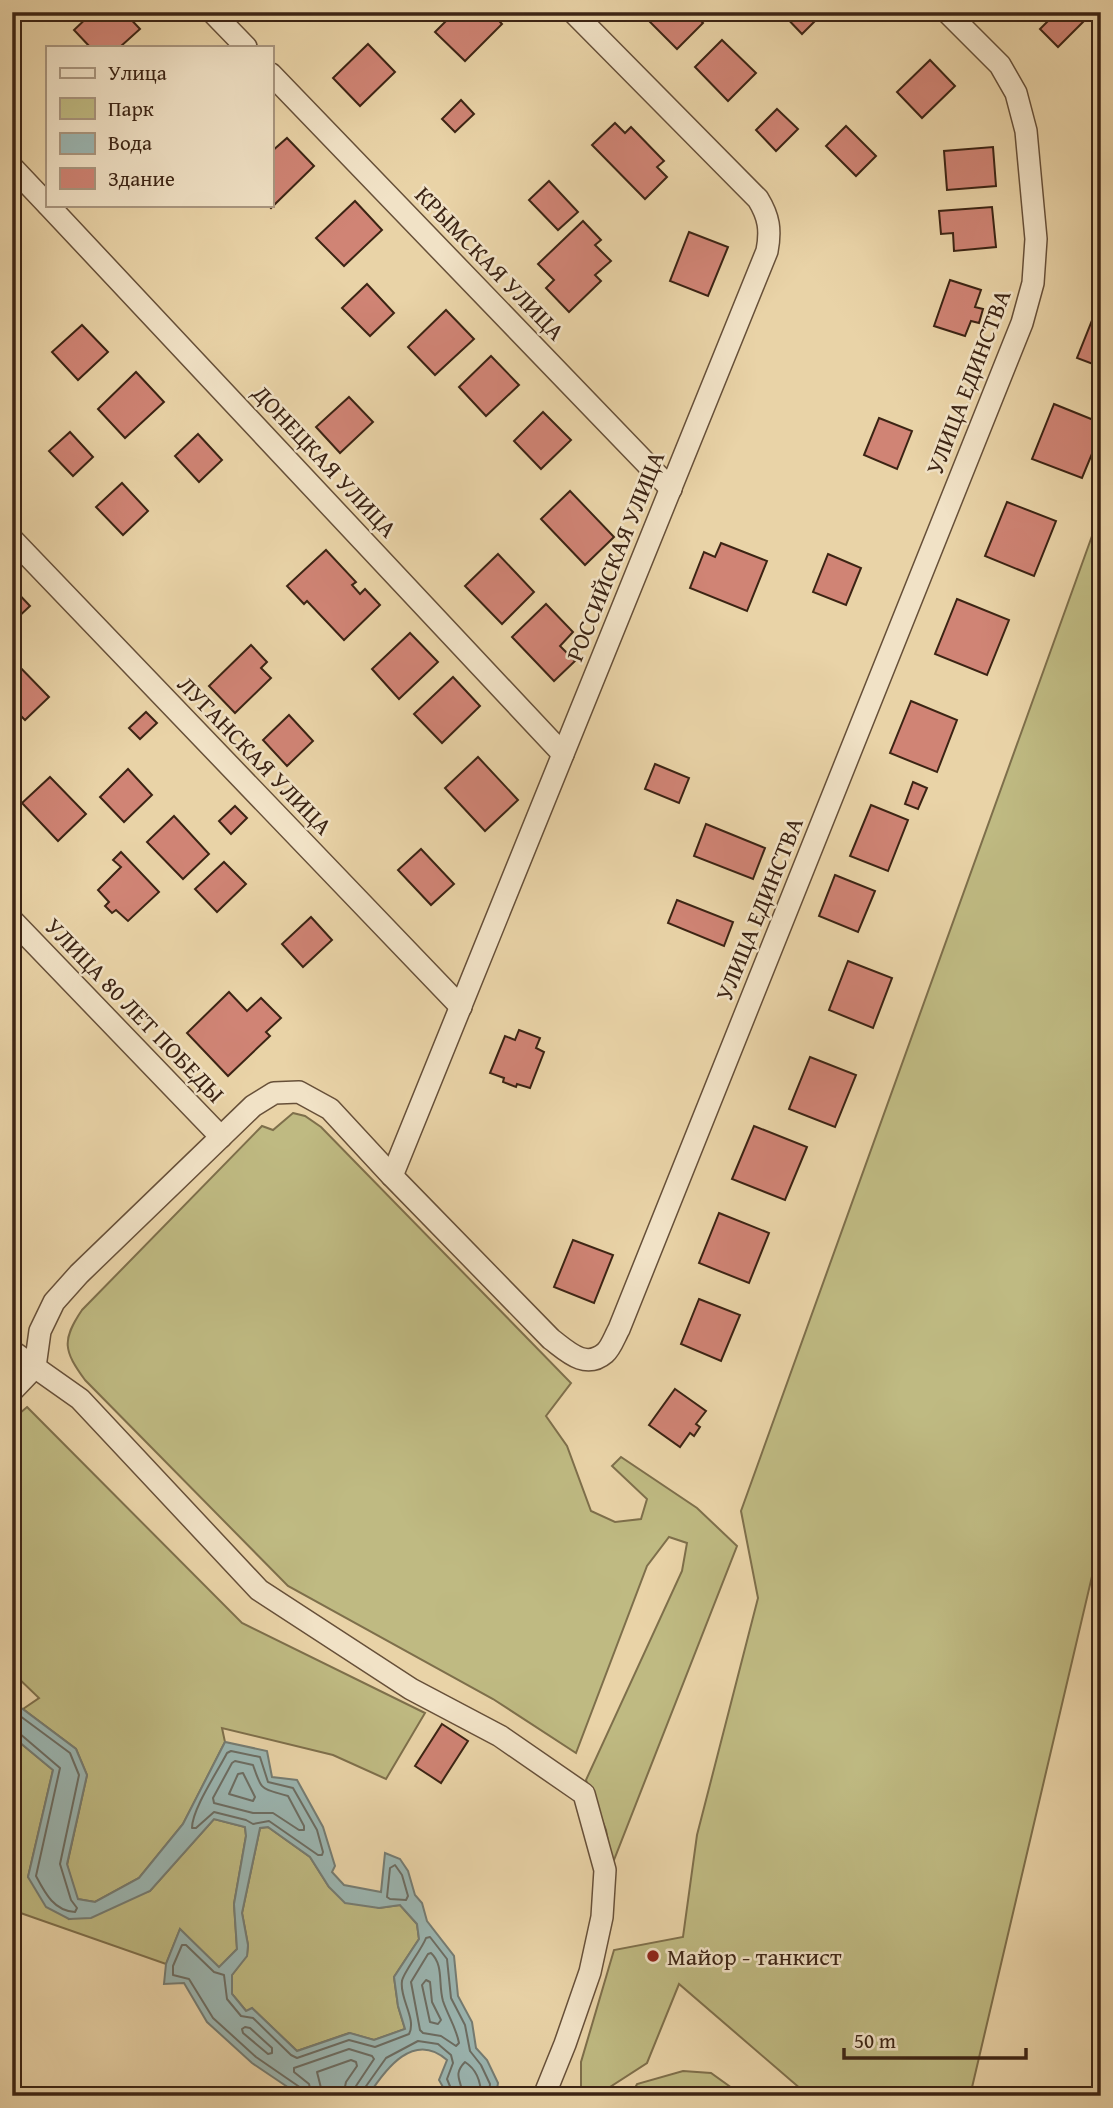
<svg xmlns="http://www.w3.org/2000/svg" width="1113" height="2108" font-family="'Gentium Book Plus',serif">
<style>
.green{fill:#bfba82;stroke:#7e6f4b;stroke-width:2}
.water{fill:#9bb6b2;stroke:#757c73;stroke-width:2;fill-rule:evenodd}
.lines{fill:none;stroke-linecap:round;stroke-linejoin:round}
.shore{stroke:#6c6d63;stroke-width:2}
.building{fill:#d08475;stroke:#3c2414;stroke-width:2}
.street-casing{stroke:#675039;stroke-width:24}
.street{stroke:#f1e2c6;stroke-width:21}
.poi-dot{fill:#8f2418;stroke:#f1e2c6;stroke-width:2.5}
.labels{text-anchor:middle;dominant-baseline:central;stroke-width:5;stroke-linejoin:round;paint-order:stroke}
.street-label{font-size:24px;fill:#3c2414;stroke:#f1e2c6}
.poi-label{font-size:24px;fill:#3c2414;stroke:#f1e2c6;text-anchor:start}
</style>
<rect width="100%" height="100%" fill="#e9d3a7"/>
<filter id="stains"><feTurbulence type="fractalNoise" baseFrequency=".00286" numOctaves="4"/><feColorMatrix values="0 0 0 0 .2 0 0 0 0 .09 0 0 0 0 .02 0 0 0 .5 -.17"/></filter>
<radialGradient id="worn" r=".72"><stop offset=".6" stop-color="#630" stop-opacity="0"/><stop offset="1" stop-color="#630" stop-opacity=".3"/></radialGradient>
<g class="green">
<path d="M1101,511V1538L970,2096H809L679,1984L647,2063L596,2096H581V2062L614,1950L683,1937L697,1835L758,1598L741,1511Z"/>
<path d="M293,1113L305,1116L321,1127L571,1383L546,1416L567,1446L591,1511L615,1522L641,1519L647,1499L612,1466L621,1457L697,1508L737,1546L612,1865L606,1830L586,1780L682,1571L687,1543L669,1537L647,1566L576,1753L493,1699L288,1586L85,1380C64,1351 61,1341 82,1310L262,1126L273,1130Z"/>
<path d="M27,1407L242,1623L425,1713L386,1779L333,1755L222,1728L225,1742L183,1824L139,1878L95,1902L77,1899L67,1865L87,1775L76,1749L23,1709L39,1698L12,1672V1420Z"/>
<path d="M12,1736L53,1770L28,1877L69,1919L150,1891L214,1819L245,1827L246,1836L234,1904L237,1949L219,1968L180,1929L166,1964L12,1910Z"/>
<path d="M268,1827L310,1857L329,1887L379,1908L400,1905L417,1924L419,1939L394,1977L398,2006L405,2029L374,2040L349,2033L297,2051L252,2008L247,2012L232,1994V1975L247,1955L248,1945L242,1913L260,1828Z"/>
<path d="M683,2071L711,2073L743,2096H631L637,2084Z"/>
</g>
<path class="water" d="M12,1701L76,1749L87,1775L67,1864L78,1899L95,1902L139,1878L183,1824L225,1742L267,1751L272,1777L297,1780L323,1827L335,1866L332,1872L344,1885L381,1892L385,1853L400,1859L408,1871L415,1895L422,1903L427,1921L454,1956L458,1996L472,2022L476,2048L487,2060L498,2083L496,2096H448L439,2080L447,2060C414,2031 386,2068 368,2096H301L252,2063L207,2022L184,1983L164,1984L166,1964L180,1929L219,1967L237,1949L234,1904L246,1836L245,1827L214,1819L150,1891L91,1918L69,1919L46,1907L28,1877L53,1770L12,1736ZM268,1827L310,1857L329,1887L345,1903L379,1908L400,1905L417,1924L419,1939L394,1977L398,2006L405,2029L374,2040L350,2033L297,2051L252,2008L246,2011L232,1994V1975L247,1956L248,1945L242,1913L260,1828Z"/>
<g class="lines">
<g class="shore">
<path d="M12,1710L70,1753L79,1775L60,1864L71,1900L77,1908L75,1912C54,1911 45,1893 36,1876L60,1768L19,1733L12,1731"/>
<path d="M231,1751L260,1757L268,1782L293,1788L317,1830L323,1852L322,1855H318L269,1821L253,1824L246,1820L214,1812L196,1828H192C192,1809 218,1771 227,1753Z"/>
<path d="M235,1761L253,1765C262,1792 261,1788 288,1796L304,1826V1830H299L273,1813H253L214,1803L213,1798L232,1763Z"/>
<path d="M243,1773L255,1797L253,1801L229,1794L238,1774Z"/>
<path d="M395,1865L402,1875L408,1896L406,1900L390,1899L387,1897L390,1868Z"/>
<path d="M431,1953C444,1965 438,1984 443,2001C448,2016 456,2027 459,2043L456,2046L441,2036L423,2033L420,2030L411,1982L428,1954Z"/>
<path d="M426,1980L430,1982L432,2002L441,2020L438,2024L430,2022L422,1985Z"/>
<path d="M245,2027L250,2028L272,2048V2053L268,2054L243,2033L242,2029Z"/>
<path d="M304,2096L301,2088L256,2057L213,2018L189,1979L173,1975V1966L182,1945H186L214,1972L224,1975L227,1999L241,2016L253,2018L291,2055L297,2058L349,2040L375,2047L409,2034C417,2019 399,1998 402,1981C403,1973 422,1949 426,1938L430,1937L447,1959L451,1998L465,2025L470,2051L481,2065L490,2084L489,2096"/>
<path d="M312,2096L309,2084L294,2072V2068L349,2049L372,2056L374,2059L356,2086L354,2096"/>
<path d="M323,2096L317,2072L351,2060L356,2062L357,2066L346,2082L343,2096"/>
<path d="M363,2096L364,2089L386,2058L418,2041L438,2044L451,2055L453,2063L447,2079L454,2096"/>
<path d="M463,2096C462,2081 452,2075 465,2062C476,2069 481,2082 481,2096"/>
</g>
</g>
<g class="building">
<path d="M93,12H124L140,29L120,47H90L74,30Z"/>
<path d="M455,12H491L502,24L465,61L435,32Z"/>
<path d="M647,12H693L703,23L677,49L644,16Z"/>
<path d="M781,12H824L802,34Z"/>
<path d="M1057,12H1093L1058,47L1040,29Z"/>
<path d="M722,40L756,73L728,101L695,67Z"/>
<path d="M368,44L395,72L360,106L333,78Z"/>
<path d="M930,60L955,86L922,118L897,92Z"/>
<path d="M461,100L474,114L455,132L442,119Z"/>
<path d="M777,109L798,129L776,151L756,130Z"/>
<path d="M615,123L625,133L631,127L664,161L657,167L667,177L645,199L592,145Z"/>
<path d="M846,126L876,156L856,176L826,146Z"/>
<path d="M287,138L314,166L271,208L268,205H271V152Z"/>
<path d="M993,147L996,186L947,190L944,151Z"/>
<path d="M549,181L578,212L558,230L529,200Z"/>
<path d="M355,201L382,230L344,266L316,238Z"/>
<path d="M992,207L996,247L954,251L953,233L941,234L939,211Z"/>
<path d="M583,221L601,240L595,245L611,261L595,275L601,281L569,312L546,288L554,280L538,264Z"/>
<path d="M689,232L728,247L708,296L670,281Z"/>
<path d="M950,280L981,290L975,307L983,309L979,323L971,321L965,336L934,326Z"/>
<path d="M367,284L394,313L370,336L342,308Z"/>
<path d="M1099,303L1101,304V367L1077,358Z"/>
<path d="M446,310L474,339L435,375L408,347Z"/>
<path d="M82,325L108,352L78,380L52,352Z"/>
<path d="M491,356L519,385L486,416L459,387Z"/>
<path d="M136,372L164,402L125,438L98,409Z"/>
<path d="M349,397L373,422L340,453L316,427Z"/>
<path d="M1054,404L1101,423V432L1082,478L1032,459Z"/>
<path d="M543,412L571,440L541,469L514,441Z"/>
<path d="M879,418L912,431L897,469L864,455Z"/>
<path d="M70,432L93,457L73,476L49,451Z"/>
<path d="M198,434L222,460L199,482L175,456Z"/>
<path d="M122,483L148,511L123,535L96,507Z"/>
<path d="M570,491L614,537L585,565L541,519Z"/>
<path d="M1007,502L1056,521L1034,576L985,556Z"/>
<path d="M721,543L767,561L747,611L690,588L704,552L715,557Z"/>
<path d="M326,550L356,582L352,585L360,594L365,589L380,605L344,640L307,601L304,604L287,586Z"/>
<path d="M498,554L534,592L502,624L465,586Z"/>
<path d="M828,554L861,568L846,605L813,592Z"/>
<path d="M12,587L30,606L12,623Z"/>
<path d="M957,599L1009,620L987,675L935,654Z"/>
<path d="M546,604L573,632L560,646L575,661L554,681L512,637Z"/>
<path d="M410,633L438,662L399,699L372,669Z"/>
<path d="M251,645L267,662L261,668L271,678L235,713L209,686Z"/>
<path d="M12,659L49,697L25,720L12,707Z"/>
<path d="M453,677L480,706L442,743L414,714Z"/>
<path d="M911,701L957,720L937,772L890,753Z"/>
<path d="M146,712L157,723L140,739L129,728Z"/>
<path d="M289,715L313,741L287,766L263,740Z"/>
<path d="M478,757L518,800L485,831L445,788Z"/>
<path d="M655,764L689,778L679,803L645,789Z"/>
<path d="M128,769L152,795L124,822L100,797Z"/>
<path d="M50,777L86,814L58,841L22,803Z"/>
<path d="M913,782L927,788L918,809L905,804Z"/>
<path d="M871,805L908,820L888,871L850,856Z"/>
<path d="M235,806L247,818L231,834L219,821Z"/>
<path d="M174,816L209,854L183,879L147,842Z"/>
<path d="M706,824L765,848L753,879L694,856Z"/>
<path d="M421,849L454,884L431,905L398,870Z"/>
<path d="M121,852L159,892L128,921L116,910L112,913L105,906L109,902L98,890L121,867L113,860Z"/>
<path d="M224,862L246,884L217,912L195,889Z"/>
<path d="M835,875L875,891L858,932L819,916Z"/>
<path d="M677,900L733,922L724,946L668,923Z"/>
<path d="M311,917L332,940L303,967L282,944Z"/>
<path d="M848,961L892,978L873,1028L829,1010Z"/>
<path d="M229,992L247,1011L261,998L281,1018L266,1032L270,1036L228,1076L187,1033Z"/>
<path d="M519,1030L540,1038L536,1048L544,1052L530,1088L517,1084L516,1087L503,1082L504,1078L490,1073L505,1036L515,1040Z"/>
<path d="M810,1057L856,1075L835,1127L789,1109Z"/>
<path d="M754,1126L807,1147L785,1200L732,1179Z"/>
<path d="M719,1213L769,1233L749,1283L699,1263Z"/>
<path d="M573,1240L613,1255L594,1303L554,1287Z"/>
<path d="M699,1299L740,1315L721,1361L681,1344Z"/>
<path d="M675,1389L706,1411L696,1424L700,1427L694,1436L690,1433L680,1447L649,1425Z"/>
<path d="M442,1724L468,1741L441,1783L415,1766Z"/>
</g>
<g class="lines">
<g class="street-casing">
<g id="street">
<path d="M212,12L246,47"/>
<path d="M271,74L671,489"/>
<path d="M12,167L47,204"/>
<path d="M48,205L563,754"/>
<path d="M12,539L461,1007"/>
<path d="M12,920L221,1137"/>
<path d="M392,1176L767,251C771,230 769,217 758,199L573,12"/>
<path d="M12,1351L80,1399L259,1590L411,1689L500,1736L584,1794L605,1870L602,1917L590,1972L565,2044L544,2096"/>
<path d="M12,1391L35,1367L40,1331L54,1302L79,1274L253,1106L274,1093L299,1092L330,1109L392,1176L551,1339C567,1351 585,1370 605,1353C611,1348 615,1336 619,1329L1022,323L1033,283L1036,239L1026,131L1016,93L1000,65L947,12"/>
</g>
</g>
<use href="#street" class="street"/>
</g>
<circle class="poi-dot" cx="653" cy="1956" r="7"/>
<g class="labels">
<g class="street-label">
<text transform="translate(490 263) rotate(46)">КРЫМСКАЯ УЛИЦА</text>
<text transform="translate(968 382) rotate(-69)">УЛИЦА ЕДИНСТВА</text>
<text transform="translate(325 461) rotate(47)">ДОНЕЦКАЯ УЛИЦА</text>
<text transform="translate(615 556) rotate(-68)">РОССИЙСКАЯ УЛИЦА</text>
<text transform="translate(255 755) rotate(46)">ЛУГАНСКАЯ УЛИЦА</text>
<text transform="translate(759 909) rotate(-68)">УЛИЦА ЕДИНСТВА</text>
<text transform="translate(135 1010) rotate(46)">УЛИЦА 80 ЛЕТ ПОБЕДЫ</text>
</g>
<g class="poi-label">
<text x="667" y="1956">Майор - танкист</text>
</g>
</g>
<rect width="1113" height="2108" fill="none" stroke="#e9d3a7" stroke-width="42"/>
<rect x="14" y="14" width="1085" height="2080" fill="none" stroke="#3c2414" stroke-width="3.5"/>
<rect x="21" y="21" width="1071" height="2066" fill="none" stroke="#3c2414" stroke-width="2"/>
<rect x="46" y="46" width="228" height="161" fill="#f1e2c6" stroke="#a9967f" stroke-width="2"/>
<rect x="60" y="68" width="35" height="10" fill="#f1e2c6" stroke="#a9967f" stroke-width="2"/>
<text x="108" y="80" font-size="21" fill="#3c2414">Улица</text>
<rect x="60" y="98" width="35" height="21" fill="#bfba82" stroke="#a9967f" stroke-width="2"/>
<text x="108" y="116" font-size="21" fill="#3c2414">Парк</text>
<rect x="60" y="133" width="35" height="21" fill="#9bb6b2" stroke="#a9967f" stroke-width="2"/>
<text x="108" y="150" font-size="21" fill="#3c2414">Вода</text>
<rect x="60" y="168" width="35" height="21" fill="#d08475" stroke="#a9967f" stroke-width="2"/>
<text x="108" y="186" font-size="21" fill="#3c2414">Здание</text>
<path d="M844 2048v10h182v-10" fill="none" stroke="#3c2414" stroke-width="3.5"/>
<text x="854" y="2048" font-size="21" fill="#3c2414" stroke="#f1e2c6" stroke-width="5" paint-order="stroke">50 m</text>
<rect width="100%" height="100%" filter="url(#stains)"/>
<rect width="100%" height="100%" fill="url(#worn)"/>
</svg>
